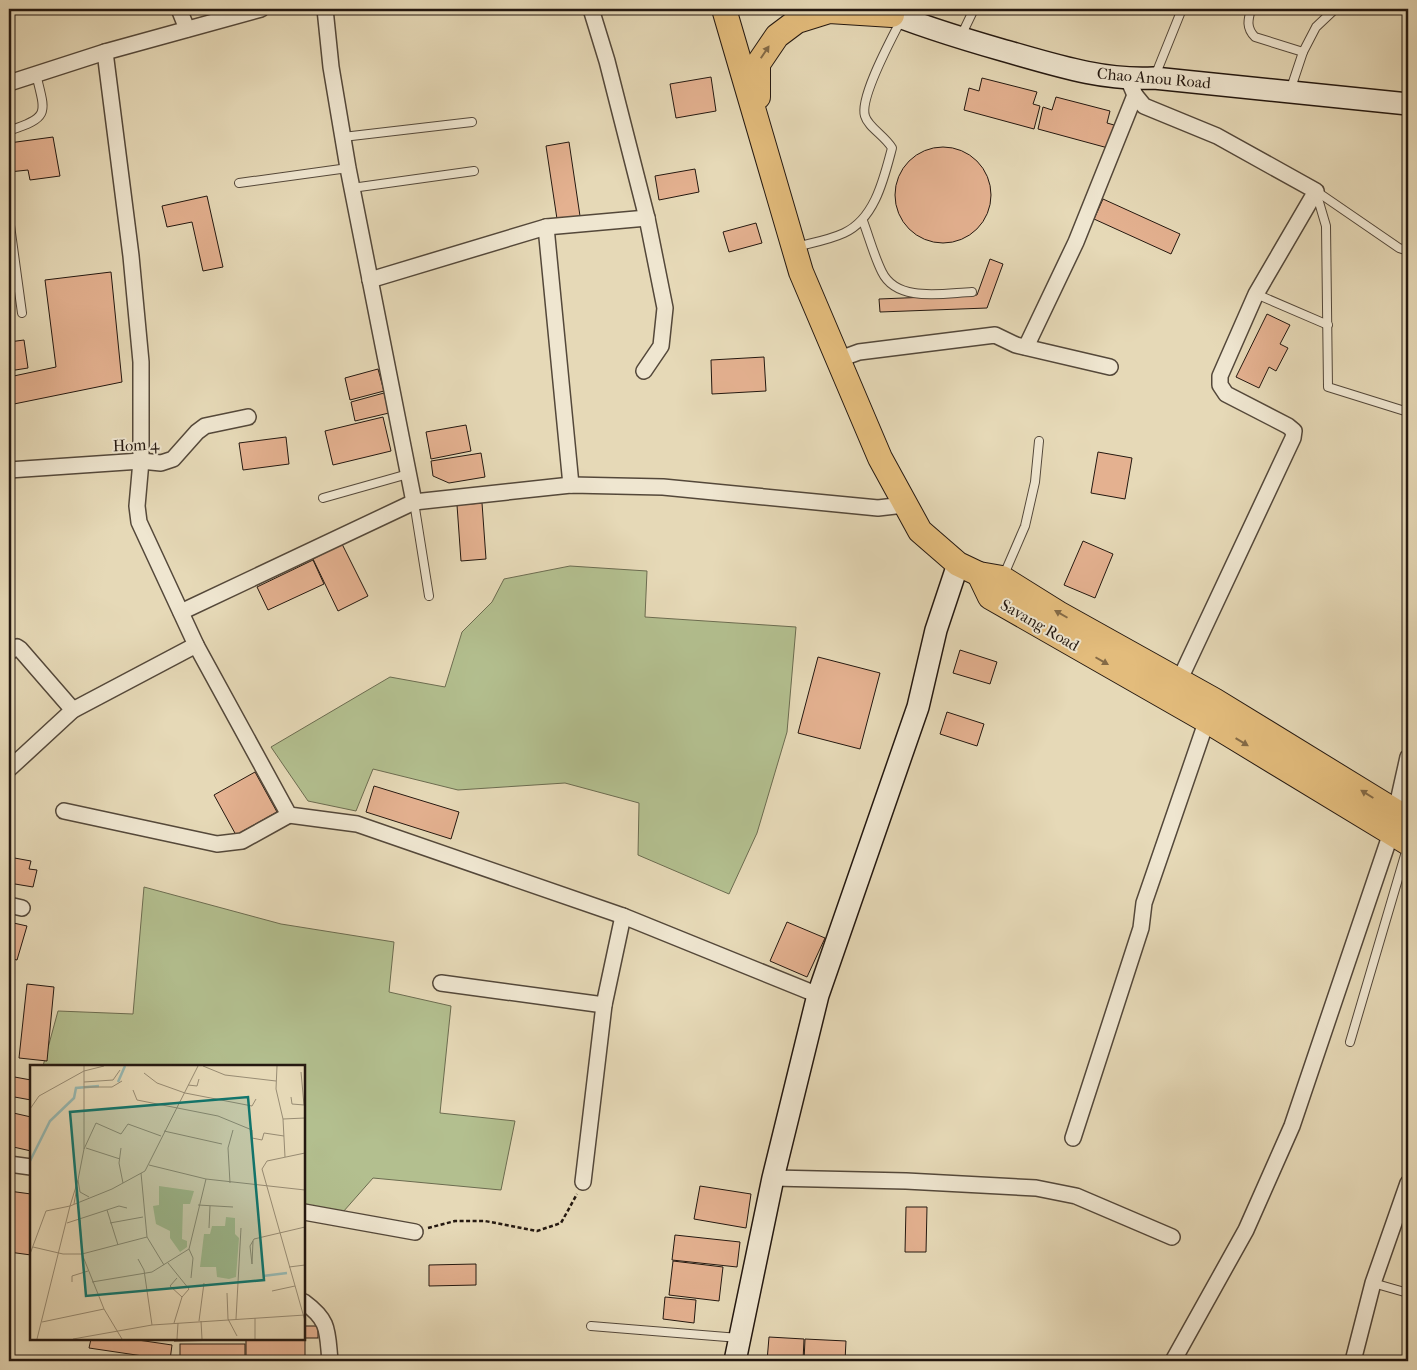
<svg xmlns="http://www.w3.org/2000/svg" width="1417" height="1370" font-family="'IM FELL French Canon',serif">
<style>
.green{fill:#b3bf8f;stroke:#6c6c50}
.building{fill:#e4b190;stroke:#241810}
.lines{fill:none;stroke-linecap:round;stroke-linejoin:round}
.lane-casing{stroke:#54483a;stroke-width:10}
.street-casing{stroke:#54483a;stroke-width:18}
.secondary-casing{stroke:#241810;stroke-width:24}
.primary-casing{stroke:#241810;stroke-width:26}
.path{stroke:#241810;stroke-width:2.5;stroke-dasharray:4 2.5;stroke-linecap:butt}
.lane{stroke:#efe6d0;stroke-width:8}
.street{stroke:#efe6d0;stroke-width:15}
.secondary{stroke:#efe6d0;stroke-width:21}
.primary{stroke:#e3bc7c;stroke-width:24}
.oneway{fill:#846a46}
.labels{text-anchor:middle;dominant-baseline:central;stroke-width:4;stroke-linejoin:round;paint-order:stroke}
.street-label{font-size:16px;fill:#241810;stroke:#efe6d0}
.inset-river{fill:none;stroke:#97b9b3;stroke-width:2.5}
.inset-road{fill:none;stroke:#988c74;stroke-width:1}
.view{fill:#0f766e;fill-opacity:0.15;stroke:#0f766e;stroke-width:2.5}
.inset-edge{fill:none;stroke:#241810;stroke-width:2.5}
</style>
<rect width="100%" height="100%" fill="#e6d9b7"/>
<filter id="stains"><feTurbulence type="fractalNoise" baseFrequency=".004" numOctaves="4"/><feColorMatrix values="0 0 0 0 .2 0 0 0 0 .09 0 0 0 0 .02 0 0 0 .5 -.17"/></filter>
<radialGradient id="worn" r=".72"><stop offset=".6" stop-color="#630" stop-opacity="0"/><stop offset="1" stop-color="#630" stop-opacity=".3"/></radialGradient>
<g class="green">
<path d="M570,566L647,571L645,617L796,627L787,732L757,833L729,894L638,855L639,803L565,783L458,790L373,769L356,811L308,801L271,747L390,677L445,687L462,632L492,602L504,579Z"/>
<path d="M144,887L281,924L394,942L389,992L451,1006L440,1113L515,1121L501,1190L373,1178L343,1212L304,1205V1066H43L58,1011L133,1014Z"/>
</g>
<g class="building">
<path d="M711,77L716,111L676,118L670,84Z"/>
<path d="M982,78L1037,92L1033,104L1040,106L1034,129L964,110L969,88L979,91Z"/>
<path d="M1056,97L1110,111L1107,123L1114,125L1108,148L1038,129L1043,107L1052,110Z"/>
<path d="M53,137L60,176L30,180L28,170L9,172V143Z"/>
<path d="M569,142L580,216L557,219L546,146Z"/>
<circle cx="943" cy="195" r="48"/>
<path d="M695,169L699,192L659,200L655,176Z"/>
<path d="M207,196L223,267L203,271L192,222L167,227L162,206Z"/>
<path d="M1103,199L1180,234L1171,254L1094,219Z"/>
<path d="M756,223L762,243L729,252L723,232Z"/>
<path d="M990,259L1003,264L987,308L880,312L879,299L977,295Z"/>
<path d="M111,272L122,382L9,405V377L56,367L45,280Z"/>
<path d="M1267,314L1290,325L1280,344L1288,348L1276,371L1269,367L1259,388L1236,377Z"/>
<path d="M24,340L28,368L9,371V342Z"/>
<path d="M764,357L766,391L712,394L711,360Z"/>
<path d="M378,369L384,391L350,400L345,378Z"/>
<path d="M384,393L389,413L355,421L351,402Z"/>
<path d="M383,417L391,451L333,465L325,431Z"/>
<path d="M466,425L471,451L431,459L426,432Z"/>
<path d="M286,437L289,464L243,470L239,443Z"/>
<path d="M1098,452L1132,458L1125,499L1091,493Z"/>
<path d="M481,453L485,477L449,483L433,476L431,461Z"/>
<path d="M482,503L486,559L461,561L457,505Z"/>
<path d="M1083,541L1113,554L1095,598L1064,585Z"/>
<path d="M342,544L368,596L338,611L313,559Z"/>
<path d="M313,560L324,584L268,610L257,587Z"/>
<path d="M960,650L997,662L990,684L953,673Z"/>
<path d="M818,657L880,673L860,749L798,733Z"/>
<path d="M947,712L984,724L977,746L940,734Z"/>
<path d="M255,772L277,812L236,835L214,795Z"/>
<path d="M374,786L459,812L451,839L366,812Z"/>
<path d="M9,857L31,861L29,869L37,870L33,887L9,883Z"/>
<path d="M9,922L27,926L17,960L9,958Z"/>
<path d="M787,922L825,938L807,977L770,961Z"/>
<path d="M27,984L54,987L47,1061L19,1058Z"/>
<path d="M9,1076L31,1080V1100L9,1096Z"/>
<path d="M9,1112L31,1117V1151L9,1146Z"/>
<path d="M700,1186L751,1194L746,1228L694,1219Z"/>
<path d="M9,1191L31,1194V1255L9,1252Z"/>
<path d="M906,1207H927L926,1252H905Z"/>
<path d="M675,1235L740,1242L737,1267L672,1260Z"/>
<path d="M673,1261L723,1267L719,1301L669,1295Z"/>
<path d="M476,1264V1285L429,1286V1265Z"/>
<path d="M665,1297L696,1300L694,1323L663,1319Z"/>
<rect x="304" y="1326" width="14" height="12"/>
<path d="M769,1337L804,1339L803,1361H767Z"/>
<path d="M91,1339H131L172,1345L170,1360L89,1348Z"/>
<path d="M174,1339H289L174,1341Z"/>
<path d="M805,1339L846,1341L845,1361H804Z"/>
<rect x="246" y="1340" width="59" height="21"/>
<rect x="180" y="1344" width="65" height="17"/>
</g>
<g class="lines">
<g class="lane-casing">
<g id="lane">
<path d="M1251,9C1248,20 1246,28 1255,37L1303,52"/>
<path d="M961,36L974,9"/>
<path d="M1155,76L1182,9"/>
<path d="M1290,91L1303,52L1316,27L1335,9"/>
<path d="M11,130C51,117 45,112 36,74"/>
<path d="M343,137L472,122"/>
<path d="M239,183L348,168"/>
<path d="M352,188L474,171"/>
<path d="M1316,191L1399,248L1408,251"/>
<path d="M1316,192L1326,226L1328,387L1408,412"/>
<path d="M9,218L22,313"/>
<path d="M863,221C869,237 874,256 882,272C897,303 944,293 972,292"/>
<path d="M796,247C811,243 829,240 844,233C875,219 884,178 892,148C885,136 868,127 865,116C859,98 892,38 901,20"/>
<path d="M1256,294L1328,325"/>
<path d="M323,498L408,474"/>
<path d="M414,502L429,596"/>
<path d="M1003,577L1025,526L1035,482L1039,441"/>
<path d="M1350,1042L1408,845"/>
<path d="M1373,1283L1408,1293"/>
<path d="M591,1326L739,1338"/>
</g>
</g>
<g class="street-casing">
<g id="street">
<path d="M179,9L187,29"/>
<path d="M325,9L331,67L348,168L414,502"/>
<path d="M591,9L607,61L647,218L665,308L661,346L644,371"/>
<path d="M105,52L131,256L141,362V461L137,506L139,522L196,645L289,815L357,824L623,916L818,995"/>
<path d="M1128,79L1135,95L1144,106L1217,136L1316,191L1256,294L1220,376V385L1226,394L1288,426L1294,431L1293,438L1179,681"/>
<path d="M9,83L105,52L261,9"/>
<path d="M546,227L571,485"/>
<path d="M370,280L546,227L647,218"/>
<path d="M1026,347L1076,242L1135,95"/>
<path d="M837,360L859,352L995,335L1016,345L1110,367"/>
<path d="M9,470L141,461L161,463L173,459L197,432L205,426L248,417"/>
<path d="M181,612L414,502L571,485L663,487L878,508L904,505"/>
<path d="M9,652L17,647L20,649L73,710"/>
<path d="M9,769L73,710L196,645"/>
<path d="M64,811L217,844L242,841L289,815"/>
<path d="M9,905L22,908"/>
<path d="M441,983L604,1005"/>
<path d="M1073,1138L1141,928L1144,903L1209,714"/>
<path d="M9,1164L31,1167"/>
<path d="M773,1178L906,1181L1036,1188L1076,1196L1172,1237"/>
<path d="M583,1182L604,1005L623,916"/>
<path d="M304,1212L415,1232"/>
<path d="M304,1302C330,1321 327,1331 330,1361"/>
<path d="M1173,1361L1246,1230L1292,1126L1391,833L1408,757"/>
<path d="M1353,1361L1373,1283L1408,1183"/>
</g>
</g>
<g class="secondary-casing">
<g id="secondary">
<path d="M879,9C918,25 960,38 1002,50C1052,64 1102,81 1154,78L1408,104"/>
<path d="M735,1361L773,1178L818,995L918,707L936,630L958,564"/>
</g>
</g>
<g class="primary-casing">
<g id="primary">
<path d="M724,9L801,272L880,458L920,531L958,564L979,574L1002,578L1058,613L1214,700L1408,819"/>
<path d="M758,97V64L777,36L797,21L829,11L892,15"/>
<path d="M979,574L990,597L1207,721L1408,843"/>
</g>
</g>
<path class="path" d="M428,1228L455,1221H485L537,1231L561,1223L577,1194"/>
<use href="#lane" class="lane"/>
<use href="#street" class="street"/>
<use href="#secondary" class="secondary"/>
<use href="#primary" class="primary"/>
</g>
<defs><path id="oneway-solid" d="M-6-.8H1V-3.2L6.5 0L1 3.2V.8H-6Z" transform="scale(1.25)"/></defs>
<g class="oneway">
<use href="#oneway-solid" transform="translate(765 52) rotate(-56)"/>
<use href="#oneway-solid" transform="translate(1061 614) rotate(-150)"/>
<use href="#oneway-solid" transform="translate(1102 661) rotate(30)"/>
<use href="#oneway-solid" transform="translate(1242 742) rotate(31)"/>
<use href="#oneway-solid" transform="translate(1367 794) rotate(-148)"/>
</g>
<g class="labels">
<g class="street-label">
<text transform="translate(1154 78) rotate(5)">Chao Anou Road</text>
<text transform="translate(136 445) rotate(-2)">Hom 4</text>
<text transform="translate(1040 625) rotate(30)">Savang Road</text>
</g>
</g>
<g transform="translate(30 1065)">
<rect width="275" height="275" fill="#e6d9b7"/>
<path d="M129,121L164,126L160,139H153L152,174L157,176V182L150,187L140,173V166L126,159L123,141L129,140ZM196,152L205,153V169L209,173L206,212L199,214L187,212L186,202H170L174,169H180L182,161H195Z" fill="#b3bf8f"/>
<path class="inset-river" d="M88,17L95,1M0,96L20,56L44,33L46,23L69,21M233,211L257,208"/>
<path class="inset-road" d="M173,1L195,10L246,16M247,1L246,24L253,54L255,92M271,7L274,40M114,8L127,18L155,28L222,41L226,34M54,17L83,15L90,5M158,20L167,21L169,14M54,22H82L92,16M103,25L107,35L188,51L222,65V73L232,75L234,68L254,71M261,32L262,39L274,40M0,44L9,31L54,6L74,1M253,54L275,53M134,66L192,79M56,83L90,94M91,83L89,98L93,118M54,84L66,58L91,69L98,59L131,71M275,88L237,96L232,104L275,256M119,100L176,114L275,125M111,108L117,172L134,200M48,115L50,127L59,132M200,118L198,83L203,65M44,139L47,122M168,140L203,142M77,145L88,180M50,155L52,189L74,244L92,274M37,158L89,141L97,143M80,158L113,152M179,163L180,141M3,182L33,189H52L117,172M159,184L163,193L161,213M0,189L16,146L40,141L48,115L54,84V1M108,194L114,205L122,260M138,198L159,224L152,232L144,258M222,199L220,181L224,174L275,162M222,199L223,176M259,202L275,200M147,213L140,221L152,232M42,217V211L58,206M62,217L122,207L159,184L176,114M242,226L265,221M197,228L198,254L207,271M206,254L211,163M169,256L174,218M171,256L172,274M12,257L74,244M7,274L40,141L82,124L115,106L168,1M43,274L122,260L275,250M147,274L148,258M225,274V253"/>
<path class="view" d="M218,32L234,215L56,231L40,47Z"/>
<rect width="275" height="275" class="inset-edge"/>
</g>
<rect width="1417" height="1370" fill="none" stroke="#e6d9b7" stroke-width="30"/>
<rect x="10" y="10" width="1397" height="1350" fill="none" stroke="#241810" stroke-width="2.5"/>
<rect x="15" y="15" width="1387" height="1340" fill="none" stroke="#241810"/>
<rect width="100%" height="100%" filter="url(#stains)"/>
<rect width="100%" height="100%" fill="url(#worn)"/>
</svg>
